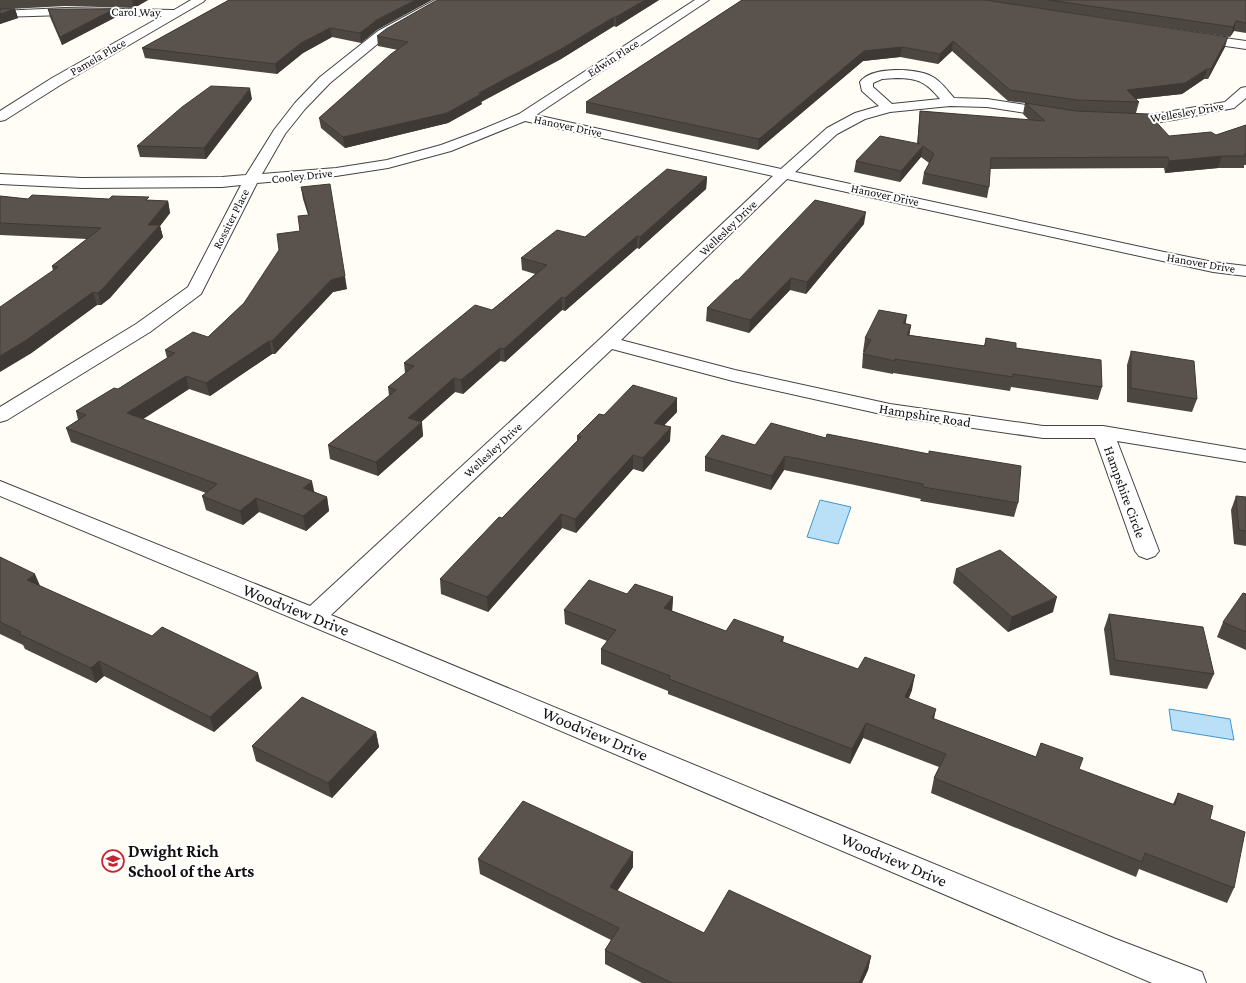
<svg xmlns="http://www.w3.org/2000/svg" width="1246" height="983" font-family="'Crimson Pro',serif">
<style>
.water{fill:#b9e0f7;stroke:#3f96cf}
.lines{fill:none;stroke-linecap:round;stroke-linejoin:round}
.minor-casing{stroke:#444;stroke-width:2}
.minor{fill:#fff;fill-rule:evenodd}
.wall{fill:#4d4742}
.shaded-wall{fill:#3f3936}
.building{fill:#5a524d;stroke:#3f3936}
.labels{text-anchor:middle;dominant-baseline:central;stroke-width:4;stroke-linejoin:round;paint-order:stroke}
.far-street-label{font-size:12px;fill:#111;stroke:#fff}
.street-label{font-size:14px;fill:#111;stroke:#fff}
.near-street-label{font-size:17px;fill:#111;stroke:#fff}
.near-poi-label{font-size:17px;font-weight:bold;fill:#111;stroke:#fff;text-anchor:start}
</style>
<rect width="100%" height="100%" fill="#fffdf5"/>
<g class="water">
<path d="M820,500L851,507L838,544L807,537Z"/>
<path d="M1169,709L1230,719L1234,740L1172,730Z"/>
</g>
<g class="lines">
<g class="minor-casing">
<g id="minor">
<path d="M191,0H205L203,2L62,84L5,120L0,121V111L52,78L162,16L65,15L0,17V11L65,8L174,10Z"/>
<path d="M435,0H449L447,2L386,37L330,83L305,109L285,134L262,174L336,168L387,160L441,145L476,132L519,114L695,0H709L536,115L781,169L827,128L855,113L879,106L862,91L860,82C871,66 916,68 931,76C941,81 947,90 954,98L987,99L1053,109L1058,110L1060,113L1058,116L1053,117L987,107L950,106L890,112L865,119L837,134L795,172L1164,252L1213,262L1246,266V276L1213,272L787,179L621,340L735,370L890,404L1043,426H1103L1246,450V462L1117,441L1159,551L1155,556L1147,559L1139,556L1135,551L1095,438H1043L890,416L733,381L612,349L331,615L1116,939L1202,972L1206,983H1152L493,702L0,496V481L310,606L601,338L773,176L525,121L451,151L388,168L336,176L257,183L201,294L150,332L7,420L0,422V407L136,324L188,287L241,185L222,187L82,188L0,184V174L82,178L222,177L246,175L274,130L295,103L320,77L378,31ZM896,78C918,78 926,82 940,99L892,104L873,87V83L882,79Z"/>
<path d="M1196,34L1246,41V49L1192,41L1190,38L1192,35Z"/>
<path d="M1246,87V98L1234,108L1229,109C1200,114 1146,129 1119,122L1117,119L1119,116L1149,115L1225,102L1241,88Z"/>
</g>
</g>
<use href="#minor" class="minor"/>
</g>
<g class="wall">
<path d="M0,0H148L134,8L65,6L10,9H15L18,18L0,24Z"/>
<path d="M229,0L377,30L361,43L332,37L303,53L277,74L145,58L142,48Z"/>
<path d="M659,0L616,27L614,26L561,59L481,102L482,104L448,123L345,148L321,128L319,118L398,50L378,46L377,36Z"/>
<path d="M742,0H1246V33L1234,31L1230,37L1009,4L1225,47L1208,79H1204L1182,94L1136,99L1139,102L1136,113L1169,136L1216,135L1246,125V165H1244V168H1218L1165,173L1164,168L990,169L989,187L987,198L922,184L924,173L929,163L921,157L900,182L854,172L856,161L917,144L920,111L1029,120L1023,114L1025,103L1008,101L952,51L938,64L900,57L863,61L758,150L586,113V102Z"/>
<path d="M48,9L116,17L62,45L50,17Z"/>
<path d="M252,99L206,159L140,157L137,146Z"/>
<path d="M707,177L706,189L639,249L637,248L565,311L562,310L505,362L500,361L463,394L455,392L421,422L423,436L378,476L330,459L328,445L389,396L388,387L405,373L404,363L492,310L535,274L522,270L521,258L585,237Z"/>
<path d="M301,187L347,289L333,292L275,354H272L210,396L189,389L143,419L327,497L329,511L306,531L259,512L243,525L206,510L202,496L206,493L71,442L66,428L78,420L76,411L118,389L167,358L165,350L208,337L244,303L300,231L308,215L303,199Z"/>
<path d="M0,196L28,199H109L168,201L170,213L160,226L163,237L110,298L101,305H97L30,354L53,271L52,266L87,239L0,235Z"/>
<path d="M864,224L806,294L790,290L749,333L706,321L707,308L738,280Z"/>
<path d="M905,324L911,325L909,335L984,346L986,338L1016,348L1102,387L1098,400L1011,387L1010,391L893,373V374L862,368L863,354L865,352H863L865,338Z"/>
<path d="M1131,351L1197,399L1192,412L1127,402V365Z"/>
<path d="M677,412L664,425L670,441L643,472L633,469L576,533L562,528L488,612L441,594L440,579L502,518L577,441V436L604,415Z"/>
<path d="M755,445L1018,503L1014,517L920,501L921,499L784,470L771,490L705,471V457Z"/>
<path d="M1236,496L1246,497V546L1234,544L1231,510Z"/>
<path d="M0,557L40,586L262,688L214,732L104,676L96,683L25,649L23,645L0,634Z"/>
<path d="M956,569L1053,612L1008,632L953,583Z"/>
<path d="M627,594L673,597L672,611L726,631L784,637L783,642L912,690L909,698L934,719L1036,757L1079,770L1173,804L1178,793L1210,819L1234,888L1227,903L1139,869L1136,877L931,793L934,778L939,767L863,738L850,764L668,694V691L601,664V649L607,641L565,624L564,610Z"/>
<path d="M1246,594V650L1217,637L1223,622Z"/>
<path d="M1109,614L1214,674L1207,689L1110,675L1104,629Z"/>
<path d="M376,732L379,747L332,798L256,761L252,746Z"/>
<path d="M478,859L633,867L617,891L704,933L871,956L868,970L862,983H642L605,964V950L611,940L480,874Z"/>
</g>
<g class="shaded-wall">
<path d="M132,0H148L134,8Z"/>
<path d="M415,0H432L377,30L361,43L360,33L376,20Z"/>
<path d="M645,0H659L616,27V17Z"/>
<path d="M15,9L18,18L0,24V14Z"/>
<path d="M114,9L116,17L62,45L60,37Z"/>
<path d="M614,17V26L561,59L481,102L482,104L448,123L345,148L343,137L479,93Z"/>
<path d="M1236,21L1234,31L1230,37L1233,27Z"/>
<path d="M330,28L332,37L303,53L277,74L275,64L301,43Z"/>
<path d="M1228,37L1225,47L1208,79L1211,69Z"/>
<path d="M953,41L952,51L938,64L940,54Z"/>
<path d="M902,47L900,57L863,61L758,150L759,139L864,51Z"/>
<path d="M1207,69L1204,79L1182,94L1125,100L1127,90Z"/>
<path d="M250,88L252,99L206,159L204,148Z"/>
<path d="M923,146L921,157L900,182L901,171Z"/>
<path d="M1222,156L1218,168L1165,173L1169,161Z"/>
<path d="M707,177L706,189L639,249L640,237Z"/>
<path d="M168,201L170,213L160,226L163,237L110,298L101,305L98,293L148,225Z"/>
<path d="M866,212L864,224L806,294L807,282Z"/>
<path d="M637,236V248L565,311V298Z"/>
<path d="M345,276L347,289L333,292L275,354L272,341L331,280Z"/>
<path d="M791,278L790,290L749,333L750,320Z"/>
<path d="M93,292L97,305L30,354L0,372V356Z"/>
<path d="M562,297V310L505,362L504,349Z"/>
<path d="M907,315L905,328L903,323Z"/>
<path d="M911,325L909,338L907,335Z"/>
<path d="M269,341L272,354L210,396L206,383Z"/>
<path d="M500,348V361L463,394L461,380Z"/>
<path d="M186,376L189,389L131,427L127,413Z"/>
<path d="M454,378L455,392L410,432L408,418Z"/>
<path d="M677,398V412L654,436V423Z"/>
<path d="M422,422L423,436L378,476L376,462Z"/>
<path d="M671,427L670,441L643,472V458Z"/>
<path d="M633,455V469L576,533L575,519Z"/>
<path d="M785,456L784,470L771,490L772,476Z"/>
<path d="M312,481L315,495L303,488Z"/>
<path d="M327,497L329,511L306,531L303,516Z"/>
<path d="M256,498L259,512L243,525L240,511Z"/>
<path d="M561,514L562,528L488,612L487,597Z"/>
<path d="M35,574L41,588L27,580Z"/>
<path d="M673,597L672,612L664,608Z"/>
<path d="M1057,597L1053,612L1008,632L1012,617Z"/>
<path d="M99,661L104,676L96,683L91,668Z"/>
<path d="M258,673L262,688L214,732L210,717Z"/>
<path d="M915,675L912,690L902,712L905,697Z"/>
<path d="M936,709L933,724L932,718Z"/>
<path d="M866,723L863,738L850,764L852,749Z"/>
<path d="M376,732L379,747L332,798L328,783Z"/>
<path d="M633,852V867L610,902V887Z"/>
<path d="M871,956L868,970L862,983H859Z"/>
</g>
<g class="building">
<path d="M229,0H415L376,20L360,33L330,28L301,43L275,64L142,48Z"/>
<path d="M437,0H645L616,17H614L561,49L479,93L481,94L447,113L343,137L319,118L391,54L408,42L377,36L386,29Z"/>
<path d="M742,0H985L1228,37L1211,69H1207L1185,83L1127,90L1139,102L1077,100L1010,90L953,41L940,54L902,47L864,51L759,139L586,102Z"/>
<path d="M1049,0H1246V23L1236,21L1233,27Z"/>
<path d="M0,9H15L0,14Z"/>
<path d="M48,9H114L60,37Z"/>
<path d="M211,86L250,88L204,148L137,146L182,107Z"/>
<path d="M1025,103L1076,111L1149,114L1169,136L1211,132L1216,135L1246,125V154H1244L1246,155V156H1222L1169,161L1168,157L991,158L989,187L924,173L934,154L923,146L901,171L856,161L880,136L920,144L918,143L920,111L1045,121Z"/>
<path d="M667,169L707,177L640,237L637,236L565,298L562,297L504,349L500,348L461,380L454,378L408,418L422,422L376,462L328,445L396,390L388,387L414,366L404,363L475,305L492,310L547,265L521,258L557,230L585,237Z"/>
<path d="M330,184L345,276L331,280L272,341H269L206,383L186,376L127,413L312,481L303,488L327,497L303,516L256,498L240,511L202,496L217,484L66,428L86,415L76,411L114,388L118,389L175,353L165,350L193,332L208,337L244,303L279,250L277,234L300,231L298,216L309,215L301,187Z"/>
<path d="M32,195L109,199L112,196L149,197L146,200L168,201L148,225H160L106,285L98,293L93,292L25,341L0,356V307L58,267L52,266L101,228L0,223V196L28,199Z"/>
<path d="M815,200L866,212L807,282L791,278L750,320L707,308L736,280H738Z"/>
<path d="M879,310L907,315L903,323L911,325L907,335L985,346L986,338L1016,343V348L1101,360L1102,387L1013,374V377L895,359V361L863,354L871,340L865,338Z"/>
<path d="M1131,351L1194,361L1197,399L1131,388Z"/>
<path d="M633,385L677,398L654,423L671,427L643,458L633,455L575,519L561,514L487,597L440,579L499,517L502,518L581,437L577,436L599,414L604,415Z"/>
<path d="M771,423L826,438L827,434L929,454V451L1021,466L1018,503L923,487V484L785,456L772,476L705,457L722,435L755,445Z"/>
<path d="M1236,496L1246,497V531L1239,530Z"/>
<path d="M1000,550L1057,597L1012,617L956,569Z"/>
<path d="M0,557L35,574L27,580L152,636L162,627L258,673L210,717L99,661L91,668L19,634L21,632L0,622Z"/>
<path d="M589,580L627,594L635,584L673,597L664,608L726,631L734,619L784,637L780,641L858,669L865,657L915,675L905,697L936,709L932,718L1036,757L1041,743L1083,758L1079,769L1175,805L1178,793L1213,806L1210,819L1245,832L1234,888L1145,853L1142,862L934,778L946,754L866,723L852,749L669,679L670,676L601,649L616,630L564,610Z"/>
<path d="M1243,593L1246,594V632L1223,622Z"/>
<path d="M1109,614L1203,627L1214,674L1115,660Z"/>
<path d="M302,697L376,732L328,783L252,746Z"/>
<path d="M523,801L633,852L610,887L704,933L729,890L871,956L859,983H672L605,950L619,928L478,859Z"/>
</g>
<defs>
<g id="school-ring" transform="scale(1.15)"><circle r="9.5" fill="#fff" stroke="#c4262e" stroke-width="1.5"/><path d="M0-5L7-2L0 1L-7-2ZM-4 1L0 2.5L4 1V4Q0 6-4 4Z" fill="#c4262e"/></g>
</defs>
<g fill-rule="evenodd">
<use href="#school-ring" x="113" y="861"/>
</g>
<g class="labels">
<g class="far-street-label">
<text transform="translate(136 12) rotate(1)">Carol Way</text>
<text transform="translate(98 57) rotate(-30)">Pamela Place</text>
<text transform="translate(613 58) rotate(-33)">Edwin Place</text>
<text transform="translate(1187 112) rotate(-10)">Wellesley Drive</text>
<text transform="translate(568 126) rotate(12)">Hanover Drive</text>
<text transform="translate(302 176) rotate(-6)">Cooley Drive</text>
<text transform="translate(885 195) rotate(12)">Hanover Drive</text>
<text transform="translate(231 219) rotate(-63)">Rossiter Place</text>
<text transform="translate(728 228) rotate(-44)">Wellesley Drive</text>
<text transform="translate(1201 263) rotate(10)">Hanover Drive</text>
<text transform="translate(493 450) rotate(-43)">Wellesley Drive</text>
</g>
<g class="street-label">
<text transform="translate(925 415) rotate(9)">Hampshire Road</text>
<text transform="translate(1125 492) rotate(70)">Hampshire Circle</text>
</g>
<g class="near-street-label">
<text transform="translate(296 610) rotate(22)">Woodview Drive</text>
<text transform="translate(595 734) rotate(23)">Woodview Drive</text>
<text transform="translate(894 860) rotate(23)">Woodview Drive</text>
</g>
<g class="near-poi-label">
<text x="128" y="851">Dwight Rich<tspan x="128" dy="20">School of the Arts</tspan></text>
</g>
</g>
</svg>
